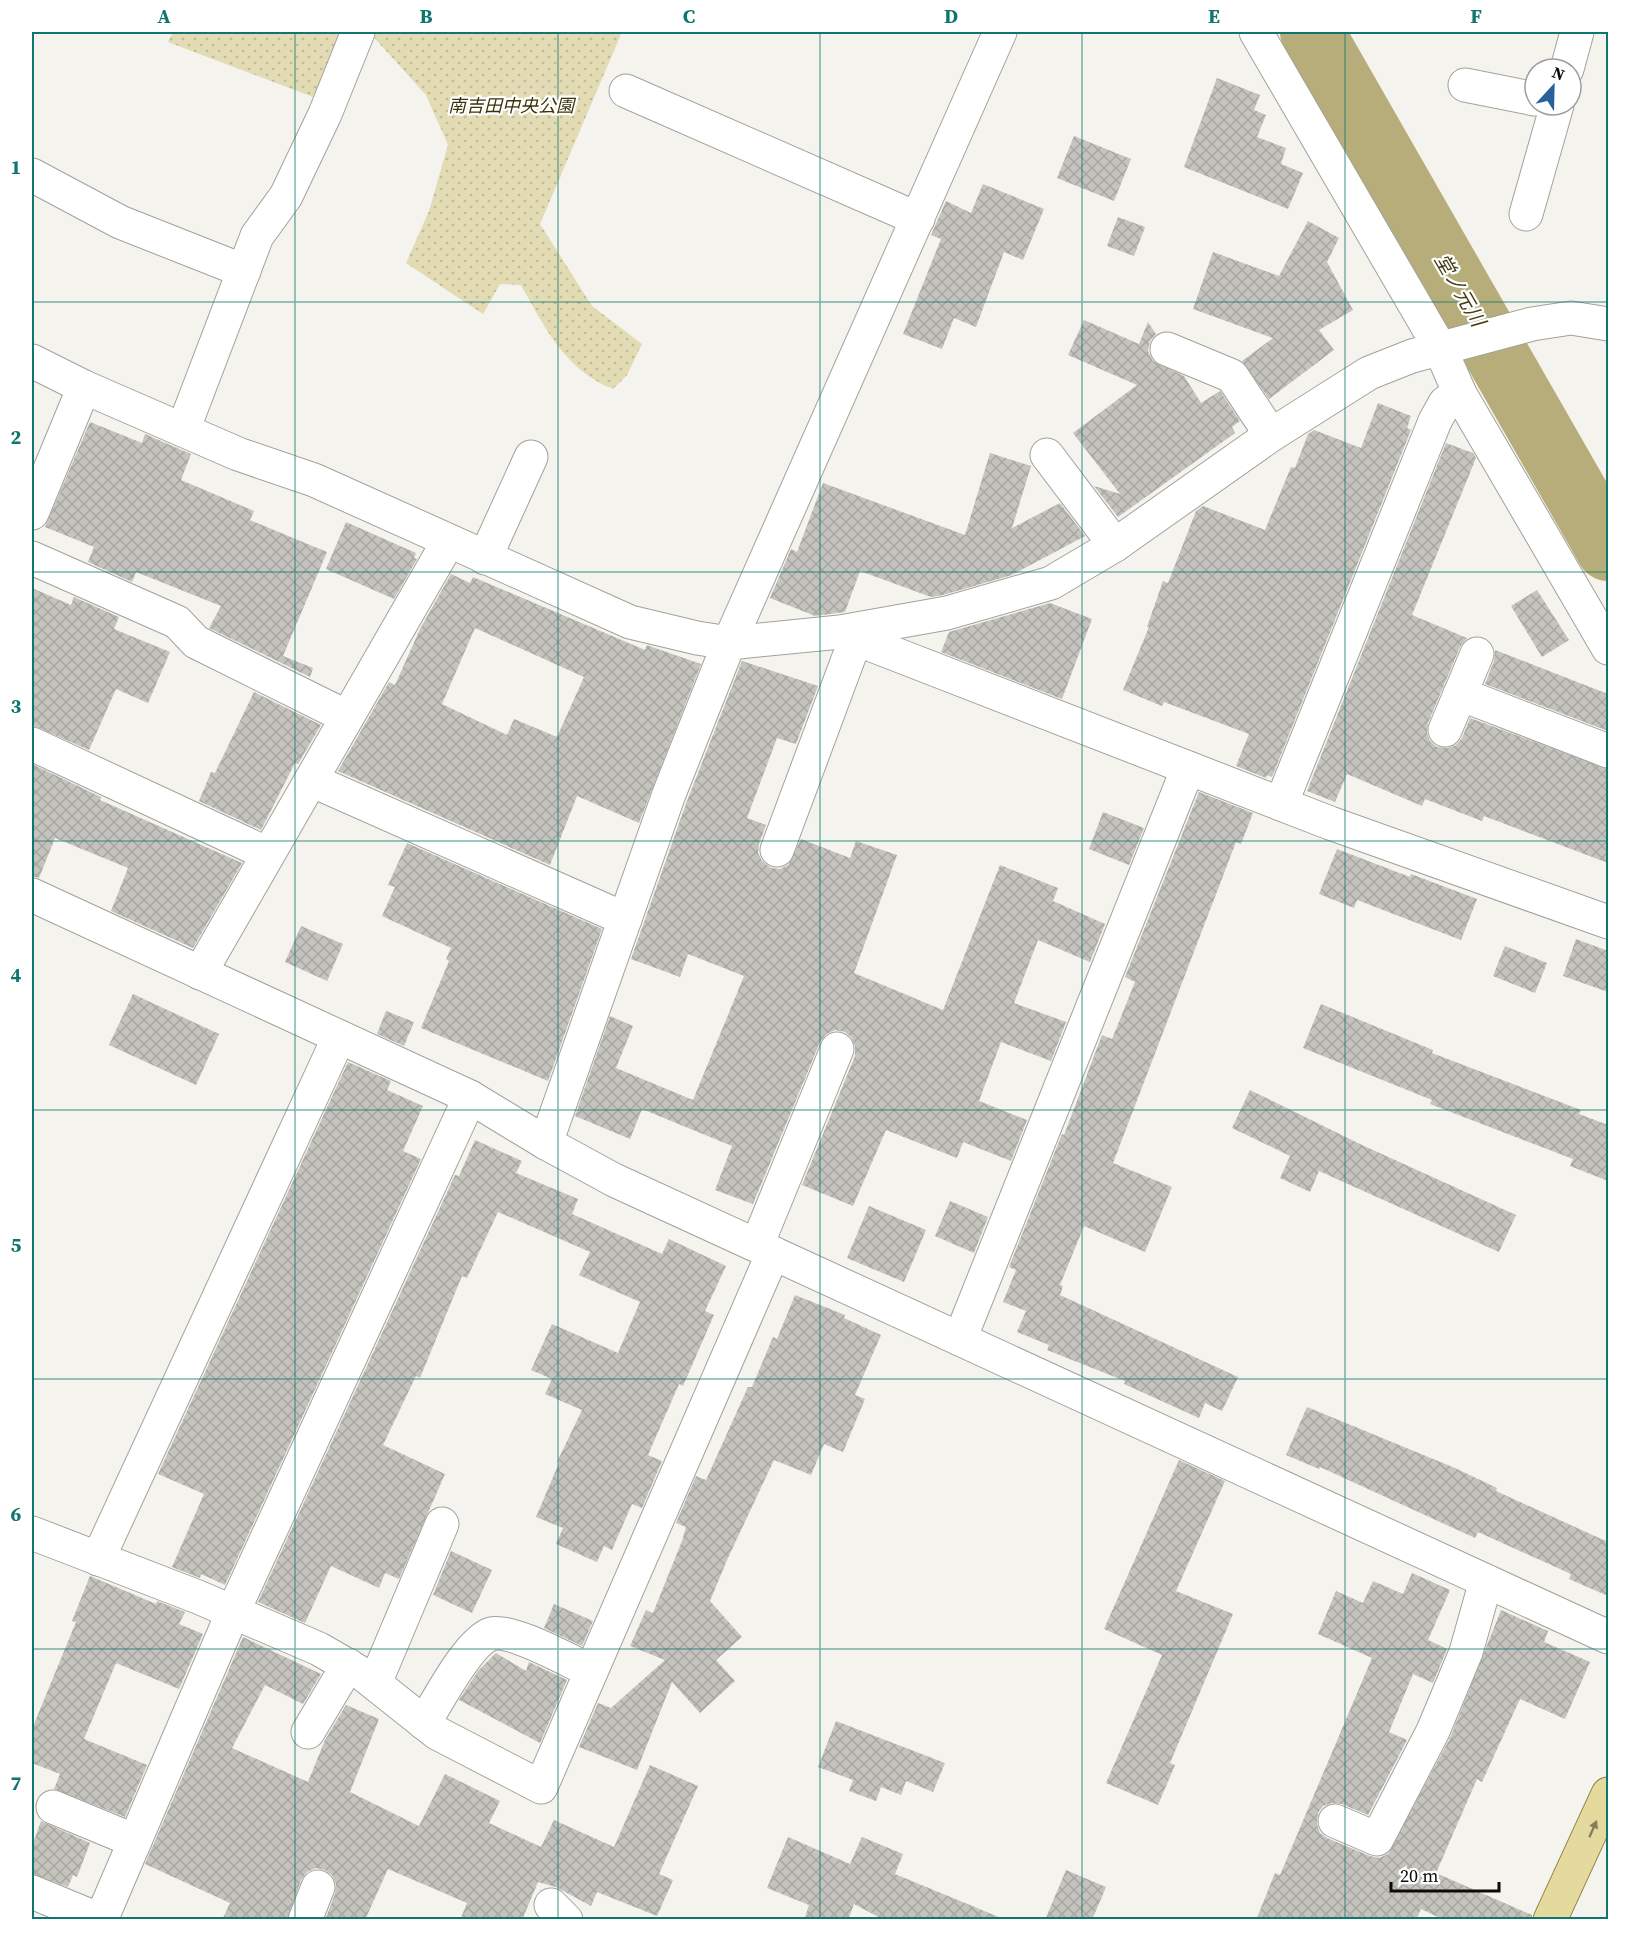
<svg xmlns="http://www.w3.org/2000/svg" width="1640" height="1951" font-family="'Source Serif 4','Noto Sans JP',serif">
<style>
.grass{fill:url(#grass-dots)}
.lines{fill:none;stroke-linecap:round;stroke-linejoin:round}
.river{stroke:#b6ad7a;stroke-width:64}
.building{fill:url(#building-cross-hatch);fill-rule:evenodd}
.minor-casing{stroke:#a2a29c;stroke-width:35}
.primary-casing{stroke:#8d8240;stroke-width:35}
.minor{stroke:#fff;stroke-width:33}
.primary{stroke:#e5da9e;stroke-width:33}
.oneway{fill:#837d5b}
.grid{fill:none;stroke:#0f766e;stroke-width:1.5;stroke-opacity:0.55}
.labels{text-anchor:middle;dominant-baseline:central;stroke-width:4.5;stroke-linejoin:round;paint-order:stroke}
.park-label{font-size:18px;font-style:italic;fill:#3a3308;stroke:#fff}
.water-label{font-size:20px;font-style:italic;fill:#463f16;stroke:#fff}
.neatline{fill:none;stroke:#0f766e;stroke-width:2}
.grid-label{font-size:20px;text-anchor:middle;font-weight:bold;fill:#0f766e}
</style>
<defs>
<pattern id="grass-dots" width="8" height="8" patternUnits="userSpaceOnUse" patternTransform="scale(1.5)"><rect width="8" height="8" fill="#e2dbb4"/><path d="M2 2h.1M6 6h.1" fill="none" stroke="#c1bb99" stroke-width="1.8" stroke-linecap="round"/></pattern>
<pattern id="building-cross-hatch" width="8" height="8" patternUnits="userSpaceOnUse" patternTransform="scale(1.5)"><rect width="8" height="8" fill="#c4c3bd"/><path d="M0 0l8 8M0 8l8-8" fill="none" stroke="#a7a6a1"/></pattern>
</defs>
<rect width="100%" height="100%" fill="#f4f3ed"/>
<g class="grass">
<path d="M173,32H342L313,97L168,42Z"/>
<path d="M369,32H622L540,224L592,306L642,344L627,375L613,389C565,370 545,328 521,285L500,284L483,314L406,263L429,211L448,145L426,95Z"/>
</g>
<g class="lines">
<path class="river" d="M1312,32L1608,549"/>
</g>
<g class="building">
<path d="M1217,78L1260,95L1254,110L1266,115L1257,137L1286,148L1281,164L1303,173L1288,209L1184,167Z"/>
<path d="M1074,136L1131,159L1114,201L1057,178Z"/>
<path d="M983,184L1044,209L1023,260L1004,252L976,327L954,318L942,349L903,334L941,239L931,235L946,201L971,213Z"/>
<path d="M1118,217L1145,227L1134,256L1107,246Z"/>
<path d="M1308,221L1339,238L1327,262L1353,310L1319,330L1334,350L1269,399L1242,361L1273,338L1193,309L1213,252L1279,276Z"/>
<path d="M1084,320L1139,344L1148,322L1156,334L1150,341L1148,351L1153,361L1184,376L1201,403L1220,391L1240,421L1232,427L1235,433L1118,517L1094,486L1120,494L1073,433L1137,385L1068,355Z"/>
<path d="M1378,403L1411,416L1407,428L1411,430L1272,777L1267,775L1266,778L1236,766L1249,734L1164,702L1162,706L1123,690L1149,627H1147L1163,581L1168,583L1196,511L1203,506L1265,530L1291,467L1295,468L1308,434L1314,430L1361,448Z"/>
<path d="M90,422L142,443L145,434L191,454L181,480L254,511L250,520L327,552L283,656L313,668L310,677L209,628L221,606L136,572L132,582L88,562L94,547L45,527Z"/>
<path d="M1446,443L1473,453L1476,458L1412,615L1467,638L1460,647L1428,723L1427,733L1430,741L1437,747L1448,748L1456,745L1462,738L1470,718L1608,769V863L1484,816L1482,821L1425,799L1422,806L1347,774L1335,802L1307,791Z"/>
<path d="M990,453L1031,466L1012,528L1060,503L1085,536L1012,575L943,595L931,597L860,571L845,612L815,616L770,598L791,549L797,552L823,483L965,535Z"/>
<path d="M346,522L416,553L414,558L417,559L394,599L326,569Z"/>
<path d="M451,574L470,583L473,577L645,650L647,645L652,647L701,664L639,823L577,796L550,865L338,771L389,682L395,685L420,629ZM475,628L584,677L557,737L514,719L507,735L442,704Z"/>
<path d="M32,588L71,605L74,597L119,617L114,629L170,652L148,703L116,689L89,750L32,725Z"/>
<path d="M1537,590L1569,640L1542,657L1511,606Z"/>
<path d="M1050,603L1092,619L1062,699L941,652L949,632Z"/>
<path d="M1495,650L1608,694V731L1485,684L1494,661Z"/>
<path d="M742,661L818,686L796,744L777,738L747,818L766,825L759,844L758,853L762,861L771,868L780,869L788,865L801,839L850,858L856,841L897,855L854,973L943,1010L1000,865L1058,888L1053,901L1105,924L1090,962L1038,940L1014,1003L1066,1022L1051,1061L1001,1042L979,1101L1027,1120L1011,1161L963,1142L957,1158L886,1130L853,1206L802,1185L855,1056V1046L851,1037L845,1032L835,1030L826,1034L820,1042L753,1204L715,1190L732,1146L642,1109L630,1139L575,1116L610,1016L633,1026L616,1068L693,1100L744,976L688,954L680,977L631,959L687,801Z"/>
<path d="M254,692L321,725L298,764L295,763L261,830L199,801L211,772L215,773Z"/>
<path d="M32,764L101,797L100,800L242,863L193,948L111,911L128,868L55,838L39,878L32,876Z"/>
<path d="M1199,792L1253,813L1241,844L1236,842L1113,1163L1172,1187L1145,1252L1084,1226L1060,1285L1063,1286L1060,1295L1238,1377L1222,1411L1205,1403L1199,1418L1124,1384L1125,1381L1047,1350L1049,1345L1017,1332L1026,1311L1003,1302L1016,1270L1009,1267L1062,1134L1064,1135L1102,1035L1112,1039L1135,982L1125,977Z"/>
<path d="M1103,812L1144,828L1129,865L1089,849Z"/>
<path d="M407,843L602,929L548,1081L421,1028L449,961L446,959L451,948L382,916L395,887L388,885Z"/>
<path d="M1337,849L1410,877L1411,874L1477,899L1461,940L1357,900L1354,908L1319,894Z"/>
<path d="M301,926L343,944L327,981L285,962Z"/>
<path d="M1576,939L1608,951V992L1563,976Z"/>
<path d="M1505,946L1547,963L1535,993L1493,976Z"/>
<path d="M133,994L219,1034L196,1085L109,1045Z"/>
<path d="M1321,1004L1433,1050L1432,1053L1581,1110L1579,1114L1608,1125V1181L1570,1166L1573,1159L1430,1104L1432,1100L1303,1048Z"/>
<path d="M386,1011L414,1022L404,1046L377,1034Z"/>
<path d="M348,1062L391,1081L387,1090L423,1106L403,1151L421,1159L225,1585L201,1574L200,1578L172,1567L204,1494L158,1474Z"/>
<path d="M1250,1090L1362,1145L1516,1215L1499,1252L1319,1171L1310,1192L1280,1178L1290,1156L1232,1128Z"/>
<path d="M475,1140L522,1161L516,1173L578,1199L572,1214L662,1254L669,1239L726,1266L705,1311L714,1315L683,1386L679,1384L648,1455L662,1461L642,1508L632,1504L612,1550L604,1546L597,1562L556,1544L563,1528L536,1517L559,1463L557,1462L582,1410L545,1394L552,1379L531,1370L552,1324L618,1353L640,1302L579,1275L590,1252L498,1212L467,1278L462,1276L420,1378L416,1376L383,1445L445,1474L399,1579L385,1573L379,1588L331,1566L305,1623L258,1602L455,1175L459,1176Z"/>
<path d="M950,1201L988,1217L974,1253L935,1236Z"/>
<path d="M869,1206L926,1230L904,1282L847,1258Z"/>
<path d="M795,1295L845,1315L844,1318L881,1335L855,1395L865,1399L843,1452L824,1444L811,1475L774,1460L727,1560L710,1601L742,1637L716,1660L735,1681L700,1713L672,1682L637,1770L579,1747L598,1703L611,1708L665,1660L630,1646L646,1610L653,1613L682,1541L686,1527L676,1523L696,1476L706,1480L748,1387H752L773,1337L777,1339Z"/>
<path d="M1307,1407L1455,1468L1497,1488L1496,1491L1608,1542V1596L1569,1579L1571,1574L1478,1532L1475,1538L1320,1467L1319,1469L1286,1455Z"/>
<path d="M1179,1460L1225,1481L1176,1591L1233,1614L1170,1763L1175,1765L1158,1805L1106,1783L1162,1655L1104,1629Z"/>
<path d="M451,1551L492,1570L472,1613L433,1595Z"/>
<path d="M1412,1573L1450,1590L1428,1640L1447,1649L1433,1683L1413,1674L1389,1732L1407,1740L1368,1815L1342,1804L1332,1803L1323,1806L1318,1813L1317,1824L1320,1833L1327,1838L1370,1856L1379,1858L1388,1854L1450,1738L1501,1610L1548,1631L1544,1642L1590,1662L1565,1719L1520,1699L1482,1782L1477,1779L1436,1873L1532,1915V1920H1444L1421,1909L1416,1920H1256L1275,1873L1280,1875L1372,1658L1318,1634L1336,1591L1363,1603L1373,1581L1403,1594Z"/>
<path d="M90,1576L156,1604L157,1601L185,1612L179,1624L203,1634L179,1689L116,1663L84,1739L147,1765L125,1817L54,1789L60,1774L32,1763V1729L76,1622L72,1621Z"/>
<path d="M554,1604L593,1621L582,1646L544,1628Z"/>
<path d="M243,1637L321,1674L303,1704L265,1685L232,1748L308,1782L325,1740L346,1705L379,1719L350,1792L419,1826L445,1774L500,1801L489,1823L541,1847L554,1820L614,1847L650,1765L698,1786L659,1874L673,1880L657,1916L597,1892L591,1906L556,1887L538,1882L522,1920H460L467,1903L388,1869L365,1920H325L335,1894L336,1884L332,1875L325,1870L316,1868L307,1872L301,1880L287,1920H222L230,1903L145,1864Z"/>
<path d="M496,1653L526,1671L529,1662L567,1680L540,1743L459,1700L478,1671Z"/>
<path d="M836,1721L945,1763L933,1792L906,1781L901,1795L881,1787L876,1801L849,1791L853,1780L818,1767Z"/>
<path d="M41,1821L90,1843L77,1877L73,1875L68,1887L32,1874V1846Z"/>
<path d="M788,1837L850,1864L862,1837L903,1854L895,1874L1006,1920H884L854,1904L848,1920H804L809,1905L767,1888Z"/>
<path d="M1066,1870L1106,1887L1092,1920H1045Z"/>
</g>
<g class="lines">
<g class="minor-casing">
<g id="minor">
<path d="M1256,32L1440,348L1460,394L1608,648"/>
<path d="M1567,69L1577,32"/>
<path d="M1465,85L1535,99"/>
<path d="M626,91L918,219"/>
<path d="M32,175L120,222L244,271"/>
<path d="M1526,214L1557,105"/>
<path d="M1167,349L1232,376L1271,435"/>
<path d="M32,361L84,387L238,454L314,480L630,622L697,638L729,643L840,632L947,613L1051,583L1115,545L1271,435L1369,373L1412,356L1532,324L1571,318L1608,324"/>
<path d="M183,430L257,236L286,196L325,114L358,32"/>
<path d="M1047,455L1115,545"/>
<path d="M32,513L84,387"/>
<path d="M32,558L177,622L196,642L347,717"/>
<path d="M485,558L531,457"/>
<path d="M841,633L1330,823L1608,922"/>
<path d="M1460,694L1608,751"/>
<path d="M1445,730L1477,654"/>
<path d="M32,744L268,854"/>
<path d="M311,780L625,919"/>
<path d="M1281,804L1435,421L1445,403L1460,394"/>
<path d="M777,850L856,638"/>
<path d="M32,895L470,1097L546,1143L614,1180L1608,1637"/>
<path d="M200,973L448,542"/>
<path d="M546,1143L669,794L729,643L1000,32"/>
<path d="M757,1245L837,1049"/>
<path d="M960,1339L1188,768"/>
<path d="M32,1533L198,1597L319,1649L364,1675L437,1733L541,1787L773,1253"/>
<path d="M98,1559L339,1037"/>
<path d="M375,1683L442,1524"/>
<path d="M424,1723C438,1701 468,1642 491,1634C511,1628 571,1662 591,1671"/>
<path d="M308,1732L348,1665"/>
<path d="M53,1807L135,1841"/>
<path d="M1335,1821L1377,1839L1433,1731L1466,1652L1486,1581"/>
<path d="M32,1892L100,1920"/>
<path d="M551,1905L566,1920"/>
<path d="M101,1920L233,1612L470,1097"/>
<path d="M305,1920L318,1887"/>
</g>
</g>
<g class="primary-casing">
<path id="primary" d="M1550,1920L1608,1794"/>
</g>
<use href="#minor" class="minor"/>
<use href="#primary" class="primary"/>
</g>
<defs><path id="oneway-solid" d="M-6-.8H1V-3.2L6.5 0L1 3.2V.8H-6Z" transform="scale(1.5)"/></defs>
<use class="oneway" href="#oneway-solid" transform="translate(1593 1829) rotate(-66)"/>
<path class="grid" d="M295,32V1920M558,32V1920M820,32V1920M1082,32V1920M1345,32V1920M32,302H1608M32,572H1608M32,841H1608M32,1110H1608M32,1379H1608M32,1649H1608"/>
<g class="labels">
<g class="park-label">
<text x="511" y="105">南吉田中央公園</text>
</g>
<g class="water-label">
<text transform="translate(1460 290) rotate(60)">堂ノ元川</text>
</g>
</g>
<rect width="1640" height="1951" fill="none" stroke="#ffffff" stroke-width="66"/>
<g transform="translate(1553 87) rotate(22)"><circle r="28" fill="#ffffff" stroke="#9e9d9d" stroke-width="1.5"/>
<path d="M0-4.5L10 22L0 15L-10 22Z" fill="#27629a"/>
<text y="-9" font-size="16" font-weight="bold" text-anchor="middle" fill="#0c0b09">N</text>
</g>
<path d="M1391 1882v9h108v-9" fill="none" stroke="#0c0b09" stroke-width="3"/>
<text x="1400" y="1882" font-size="18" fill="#0c0b09" stroke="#ffffff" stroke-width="4.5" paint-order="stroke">20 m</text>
<rect x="33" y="33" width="1574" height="1885" class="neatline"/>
<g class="grid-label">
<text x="164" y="23">A</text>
<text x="426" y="23">B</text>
<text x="689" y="23">C</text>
<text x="951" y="23">D</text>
<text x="1214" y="23">E</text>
<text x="1476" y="23">F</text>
<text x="16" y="174">1</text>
<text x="16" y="444">2</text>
<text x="16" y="713">3</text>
<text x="16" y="982">4</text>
<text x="16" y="1252">5</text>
<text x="16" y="1521">6</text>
<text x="16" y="1790">7</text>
</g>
</svg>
